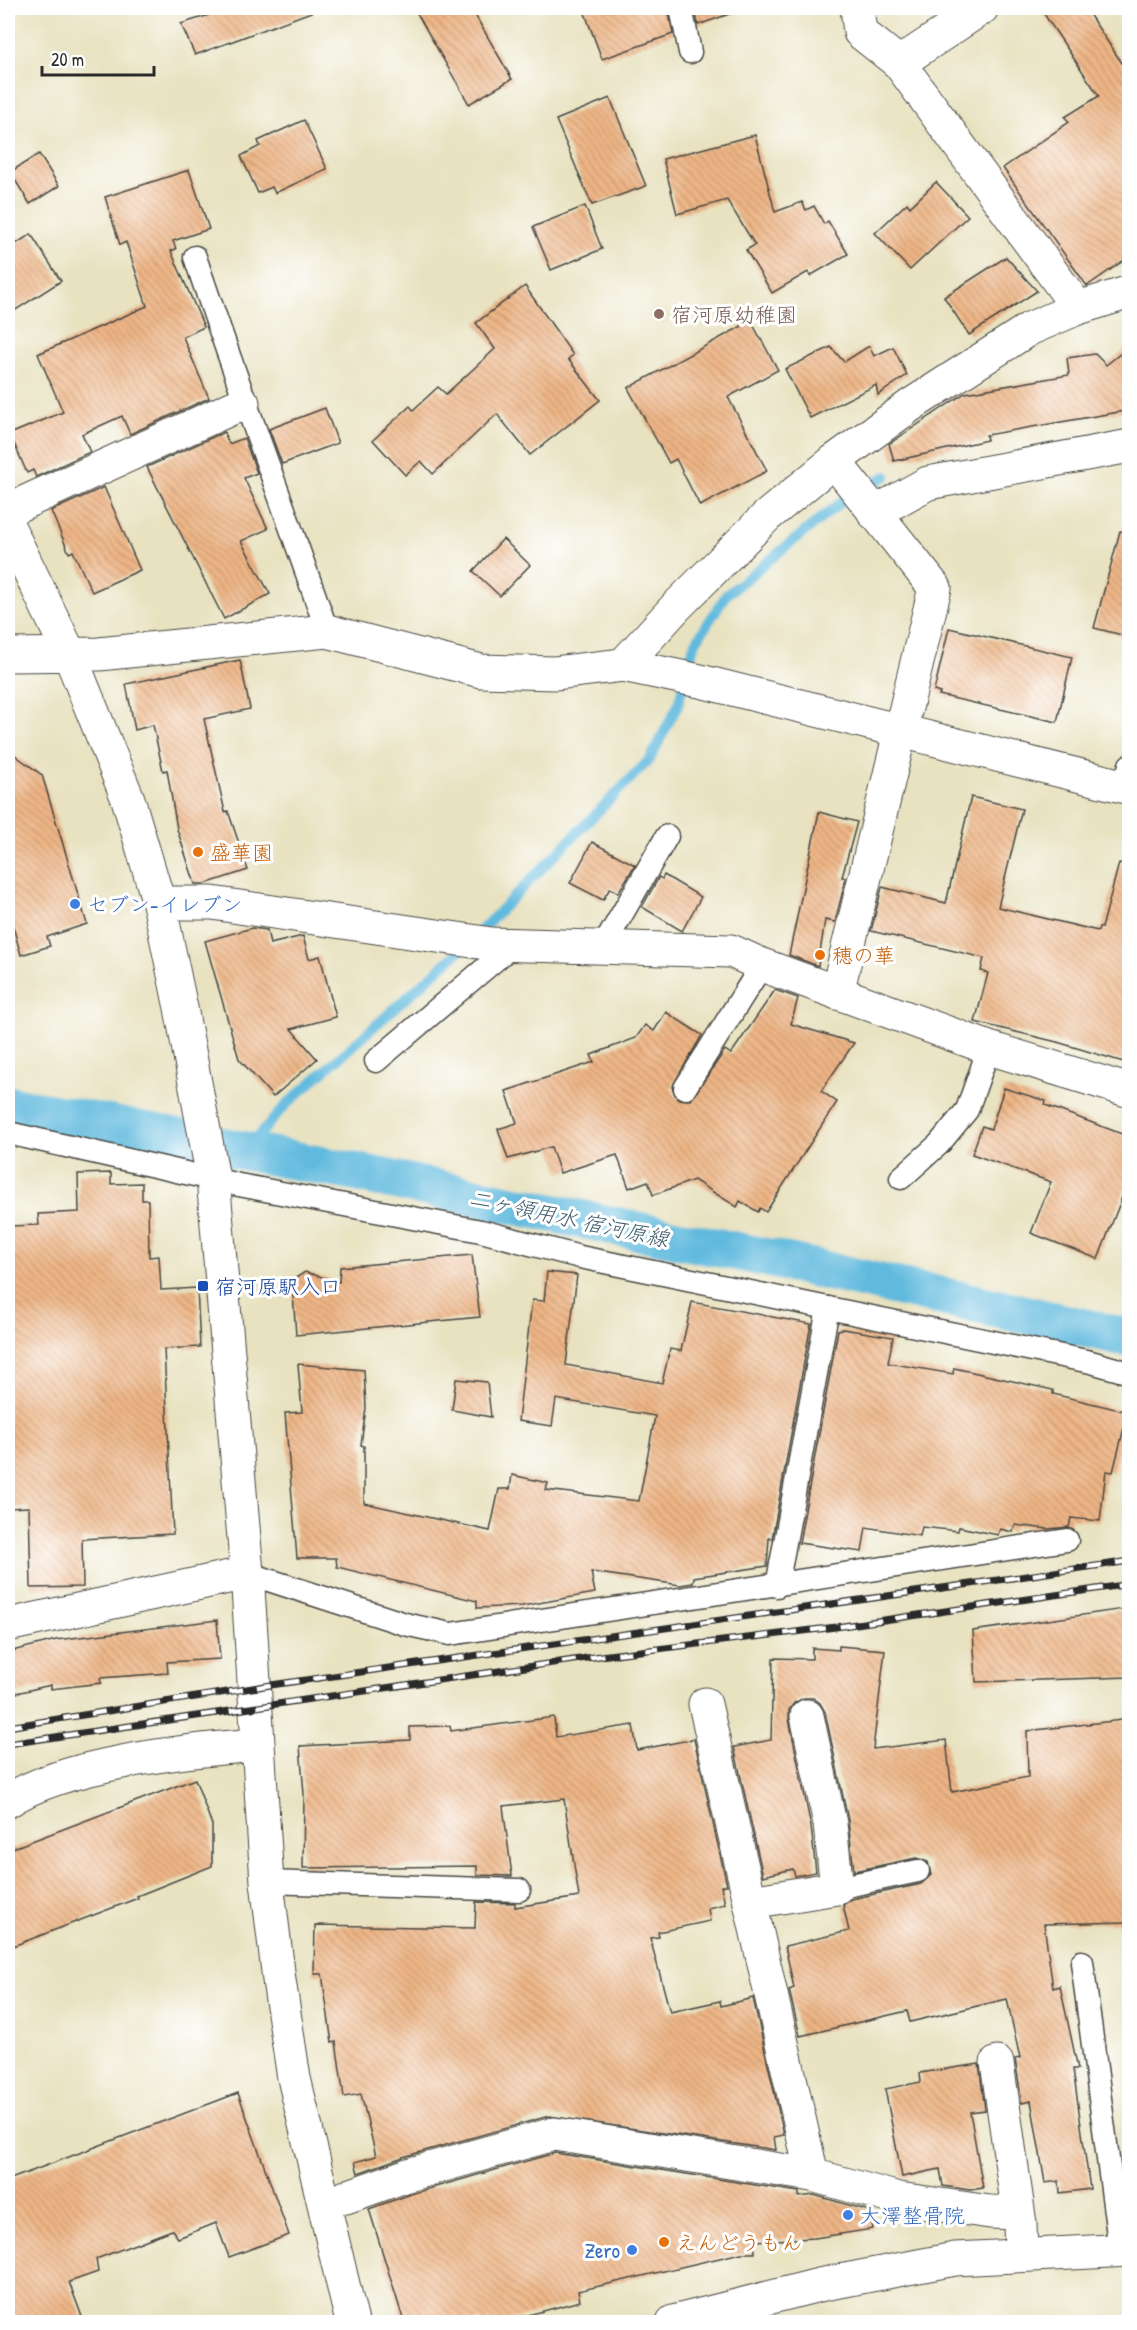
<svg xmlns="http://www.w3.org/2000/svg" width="1137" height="2330" font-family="'Patrick Hand','Klee One',sans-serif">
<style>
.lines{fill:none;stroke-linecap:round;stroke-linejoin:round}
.stream{stroke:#61bade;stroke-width:10}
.canal{stroke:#61bade;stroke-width:39}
.building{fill:url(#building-back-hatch)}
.service-casing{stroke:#474641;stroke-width:25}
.minor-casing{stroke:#474641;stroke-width:35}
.tertiary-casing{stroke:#474641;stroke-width:35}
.service{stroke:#fff;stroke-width:22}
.minor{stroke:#fff;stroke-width:33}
.tertiary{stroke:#fff;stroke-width:33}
.rail-casing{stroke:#2b2b2b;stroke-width:7}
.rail{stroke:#fff;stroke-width:4.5;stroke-dasharray:14;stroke-linecap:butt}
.education-dot{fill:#8d6e63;stroke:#fff;stroke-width:2}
.food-dot{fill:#e8710a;stroke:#fff;stroke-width:2}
.shop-dot{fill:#3f7fe0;stroke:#fff;stroke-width:2}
.transit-dot{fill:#1a4fb4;stroke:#fff;stroke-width:2}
.labels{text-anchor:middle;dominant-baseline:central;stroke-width:6;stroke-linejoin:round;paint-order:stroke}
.education-label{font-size:21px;fill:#785e54;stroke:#fff;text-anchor:start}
.food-label{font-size:21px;fill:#c56008;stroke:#fff;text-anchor:start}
.shop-label{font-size:21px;fill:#366cbe;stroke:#fff;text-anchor:start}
.transit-label{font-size:21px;fill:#164399;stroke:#fff;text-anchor:start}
.water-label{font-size:22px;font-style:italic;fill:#3e5d6a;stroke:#fff}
</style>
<defs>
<pattern id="building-back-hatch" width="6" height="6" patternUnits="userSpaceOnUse" patternTransform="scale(1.5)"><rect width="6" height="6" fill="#efb686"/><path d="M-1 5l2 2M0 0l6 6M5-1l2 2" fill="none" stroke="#c2946e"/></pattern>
</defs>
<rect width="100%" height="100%" fill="#fff"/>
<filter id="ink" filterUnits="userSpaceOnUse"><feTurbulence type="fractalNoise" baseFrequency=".0167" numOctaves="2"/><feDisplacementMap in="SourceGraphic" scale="12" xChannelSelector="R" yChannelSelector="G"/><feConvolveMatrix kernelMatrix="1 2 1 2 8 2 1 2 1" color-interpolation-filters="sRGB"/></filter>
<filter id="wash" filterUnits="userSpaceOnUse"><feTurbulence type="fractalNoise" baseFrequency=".008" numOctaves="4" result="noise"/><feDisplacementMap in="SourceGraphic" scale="24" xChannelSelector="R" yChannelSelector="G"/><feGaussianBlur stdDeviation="1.35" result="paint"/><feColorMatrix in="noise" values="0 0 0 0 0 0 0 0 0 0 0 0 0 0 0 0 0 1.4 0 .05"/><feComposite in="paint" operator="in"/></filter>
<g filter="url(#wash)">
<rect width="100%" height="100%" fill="#e8e2c0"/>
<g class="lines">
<g class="stream">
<path d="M476,935L650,759L678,705L694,645L726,595L844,500L886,476"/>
<path d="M246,1150L287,1104L465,946"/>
</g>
<path class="canal" d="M8,1105L364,1174L768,1258L1130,1338"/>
</g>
<g id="blocks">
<g class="building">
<path d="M231,8H314V11L195,55L181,24Z"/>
<path d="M414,8H471L512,79L469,104Z"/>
<path d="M583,8H668L673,34L602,59Z"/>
<path d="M695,8H734L735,12L698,25Z"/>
<path d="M1040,8H1085L1130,75V256L1087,286L1003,168L1069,122L1065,117L1099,96Z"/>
<path d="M610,98L646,186L592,205L556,120Z"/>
<path d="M304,120L327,169L275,193L272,187L258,193L241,156L260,146L258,141Z"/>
<path d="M755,135L775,212L802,202L806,210L814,206L824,224L828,221L848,254L810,276L808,272L772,293L746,250L755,245L727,200L677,214L663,159Z"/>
<path d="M39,154L59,186L30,204L10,172Z"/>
<path d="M189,170L209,229L173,241L176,249L171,251L204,327L183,337L209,398L130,434L122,416L82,434L90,452L36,477L33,470L27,473L10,434L63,412L38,354L147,306L126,242L120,245L105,197Z"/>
<path d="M936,182L968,216L910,270L875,233L907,203L910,207Z"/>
<path d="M585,206L602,249L551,270L533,227Z"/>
<path d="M31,234L61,281L8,315V249Z"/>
<path d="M1006,257L1037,291L969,335L944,297Z"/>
<path d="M525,286L573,355L568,359L600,400L530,455L497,414L433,474L421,461L405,475L373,440L410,406L413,410L438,387L446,394L495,349L476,323Z"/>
<path d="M751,321L778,370L728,397L767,471L700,506L676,459L669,463L628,388Z"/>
<path d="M869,346L874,356L893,347L907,375L878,395L876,385L810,418L785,369L831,347L844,362Z"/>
<path d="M1130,346V410L986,435L987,440L894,461L889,444L965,393L1069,375L1067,358L1095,354L1106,365Z"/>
<path d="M325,408L338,443L282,464L269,429Z"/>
<path d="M224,432L229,444L244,438L257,473L244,478L268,529L241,541L270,594L224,619L147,467Z"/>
<path d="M104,487L140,570L92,592L73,551L69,553L51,511Z"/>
<path d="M1120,531L1130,533V637L1094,628Z"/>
<path d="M503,539L530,565L500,596L473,571Z"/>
<path d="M949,628L1072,657L1057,722L939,695L940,693L934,691Z"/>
<path d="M240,660L250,709L204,719L225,812L228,811L248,870L205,884H195L177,829L167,770L163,771L153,725L135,730L126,684Z"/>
<path d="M8,750L42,775L87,924L47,937L50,946L21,955L8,909Z"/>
<path d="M971,797L1022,809L998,907L1098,931L1099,927L1102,928L1119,863L1130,865V1064L1057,1042L975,1022L988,973L981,971L984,958L871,931L882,887L946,903Z"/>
<path d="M819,812L857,822L842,877L846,878L835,922L825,920L818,966L789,955Z"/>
<path d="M592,842L635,865L618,893L610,888L603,900L570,883Z"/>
<path d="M664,875L701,897L682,931L642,907L659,877L662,879Z"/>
<path d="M252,928L267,930L270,944L303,936L309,959L320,956L336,1017L291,1029L317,1059L273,1097L239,1059L205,941Z"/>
<path d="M775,990L798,998L791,1024L854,1043L821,1091L837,1102L766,1212L760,1208L758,1212L740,1201L737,1207L694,1180L653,1195L648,1181L629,1188L617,1155L560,1173L551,1147L508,1159L498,1129L517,1123L506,1091L594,1062L591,1055L636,1038L645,1025L654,1031L666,1012L702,1035L672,1087L677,1099L691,1100L725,1050L731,1054Z"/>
<path d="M1004,1088L1046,1101L1045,1105L1130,1137V1177L1098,1259L1031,1233L1051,1182L972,1154L982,1126L991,1129Z"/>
<path d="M111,1173V1184L142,1183V1200H148L149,1257L159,1256L161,1290L197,1288L200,1347L164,1349L173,1534L82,1539L83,1587L31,1588L29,1507L8,1508V1226L39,1225L38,1214L79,1212L78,1174Z"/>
<path d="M472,1255L480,1317L296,1335L293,1295L288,1283L305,1272L339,1282L340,1267Z"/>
<path d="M547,1272L577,1275L566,1365L662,1383L670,1349L681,1351L692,1302L811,1324L772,1539L769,1538L767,1566L694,1577L693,1583L680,1585L591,1572L595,1593L522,1606L477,1608V1601L337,1567L336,1558H297L285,1413L302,1412L298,1364L364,1370L366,1408L361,1445L364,1446V1503L490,1531L499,1489H510L512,1475L548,1483L546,1490L639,1501L655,1416L556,1399L552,1426L518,1421L532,1300L544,1301Z"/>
<path d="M843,1329L893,1337L888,1363L953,1374L954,1368L1053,1390V1394L1128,1412L1113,1472L1106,1471L1100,1521L1071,1518L1069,1527L1048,1529L1015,1525L1013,1532L1000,1529L998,1535L959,1527L958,1531L922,1527L920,1536L866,1527L862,1552L799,1543L838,1330Z"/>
<path d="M456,1379L487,1382L491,1417L452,1410Z"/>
<path d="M1130,1608V1677L976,1682L973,1631Z"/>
<path d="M217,1620L220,1659L167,1662L168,1673L100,1678L101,1683L51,1689V1685L8,1695V1652L56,1640Z"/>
<path d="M839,1646L885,1650L873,1749L946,1740L952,1792L1028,1777L1027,1731L1130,1719V1922L1044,1924L1053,1988L1060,1986L1078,2069H1073L1090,2189L1060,2193L1059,2181L1045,2183L1031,2101L1022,2103L1015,2059L1020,2058L1007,1999L910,2022L907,2011L800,2036L789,1990L794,1988L785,1946L849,1931L843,1905L852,1899L921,1884L931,1875L928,1862L916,1858L854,1871L848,1820L825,1712L820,1703L813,1698H804L794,1703L789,1710V1719L811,1827L816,1872L795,1876L793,1869L763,1876L734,1747L771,1740L773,1658L812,1659V1648L839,1650Z"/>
<path d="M554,1717L556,1737L633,1725L637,1750L694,1739L727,1885L721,1886L725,1904L708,1908L710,1921L658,1932L659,1937L650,1938L670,2012L720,2001L721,2006L753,1998L784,2135L774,2137L776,2150L549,2116L403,2157L358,2173L355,2162L376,2156L361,2094L344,2097L336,2042L332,2043L322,1974H314L315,1925L475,1928L476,1902L515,1903V1907L579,1897L564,1799L503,1806L512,1876L477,1875V1866L303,1868L304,1794L300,1746L410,1740V1727L450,1726L451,1731Z"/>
<path d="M195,1779L212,1825V1866L137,1896L138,1898L8,1948V1850Z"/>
<path d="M979,2064L985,2110L970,2112L983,2188L970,2190L943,2186L940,2169L902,2177L885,2089L921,2082L920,2073Z"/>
<path d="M238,2093L289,2235L229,2257L216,2223L178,2238L172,2230L96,2259L98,2272L69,2282L84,2322H8V2180Z"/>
<path d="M555,2153L799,2192V2197L814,2195L870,2211L873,2229L815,2238L754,2241L755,2253H741L578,2291L580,2301L503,2322H404L369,2209L414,2193Z"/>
</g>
</g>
</g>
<g filter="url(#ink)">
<use href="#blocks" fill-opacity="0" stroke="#474641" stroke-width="1.5"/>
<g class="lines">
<g class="service-casing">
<g id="service">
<path d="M681,8L690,52"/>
<path d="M195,257C237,383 284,506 327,631"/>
<path d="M1124,787L1130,765"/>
<path d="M603,947L667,836"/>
<path d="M376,1061L514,944"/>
<path d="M685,1088L762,965"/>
<path d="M8,1133L239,1185L481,1231L580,1257L1091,1362L1130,1373"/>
<path d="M901,1178L939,1144L967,1110L989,1048"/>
<path d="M247,1573L405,1624L450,1634L1067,1540"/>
<path d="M777,1586L828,1308"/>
<path d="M267,1882L519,1890"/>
<path d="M837,1888L918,1871"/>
<path d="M1082,1962L1120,2250"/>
</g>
</g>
<g class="minor-casing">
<g id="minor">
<path d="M857,8L860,32L899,63L1078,308"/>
<path d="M899,63L982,8"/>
<path d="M834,461L935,588L837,993"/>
<path d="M8,510L243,403"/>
<path d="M874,513L928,483L1130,446"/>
<path d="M8,655L99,654L327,631L481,671L555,673L623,665L700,681L1130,788"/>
<path d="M623,665L676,607L767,516L834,461L911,405L1029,329L1078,308L1130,292"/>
<path d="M159,903H212L492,944L731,951L762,965L989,1048L1130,1091"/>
<path d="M8,1625L247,1573"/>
<path d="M705,1704L812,2175"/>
<path d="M8,1801C62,1764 189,1750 257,1745"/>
<path d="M750,1902L837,1888L830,1824L807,1716"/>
<path d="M997,2063L1020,2224L1021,2254"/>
<path d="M346,2197L408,2175L554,2134L812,2175L899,2199L990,2212L1017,2213"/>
</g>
</g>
<g class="tertiary-casing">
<g id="tertiary">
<path d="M8,526L69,653L128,799L159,903L181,1008L213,1178L247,1573L267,1882L279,1980L294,2078L352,2322"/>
<path d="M673,2322L819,2285L955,2259L1130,2250"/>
</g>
</g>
<use href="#service" class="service"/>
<use href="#minor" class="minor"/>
<use href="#tertiary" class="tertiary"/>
<g class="rail-casing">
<g id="rail">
<path d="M8,1727L271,1685L1130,1561"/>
<path d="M8,1744L600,1656L836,1627L1130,1584"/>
</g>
</g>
<use href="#rail" class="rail"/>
</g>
</g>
<circle class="education-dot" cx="659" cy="314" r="6"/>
<g class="food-dot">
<circle cx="198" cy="852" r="6"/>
<circle cx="820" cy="955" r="6"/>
<circle cx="664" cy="2242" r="6"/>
</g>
<g class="shop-dot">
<circle cx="75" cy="904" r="6"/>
<circle cx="848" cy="2215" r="6"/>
<circle cx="632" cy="2250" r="6"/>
</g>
<rect class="transit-dot" x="197" y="1280" width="12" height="12" rx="3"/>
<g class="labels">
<g class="education-label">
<text x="671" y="314">宿河原幼稚園</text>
</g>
<g class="food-label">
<text x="210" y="852">盛華園</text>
<text x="832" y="955">穂の華</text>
<text x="676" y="2242">えんどうもん</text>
</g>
<g class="shop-label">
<text x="87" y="904">セブン-イレブン</text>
<text x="860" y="2215">大澤整骨院</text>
<text x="620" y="2250" text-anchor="end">Zero</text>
</g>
<g class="transit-label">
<text x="215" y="1286">宿河原駅入口</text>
</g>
<g class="water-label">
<text transform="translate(569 1218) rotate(12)">二ヶ領用水 宿河原線</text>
</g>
</g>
<rect width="1137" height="2330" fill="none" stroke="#fff" stroke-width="30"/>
<path d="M42 66v9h112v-9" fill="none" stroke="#2b2b2b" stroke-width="3"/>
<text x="51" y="66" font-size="18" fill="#2b2b2b" stroke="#ffffff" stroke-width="4.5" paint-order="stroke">20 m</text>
</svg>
